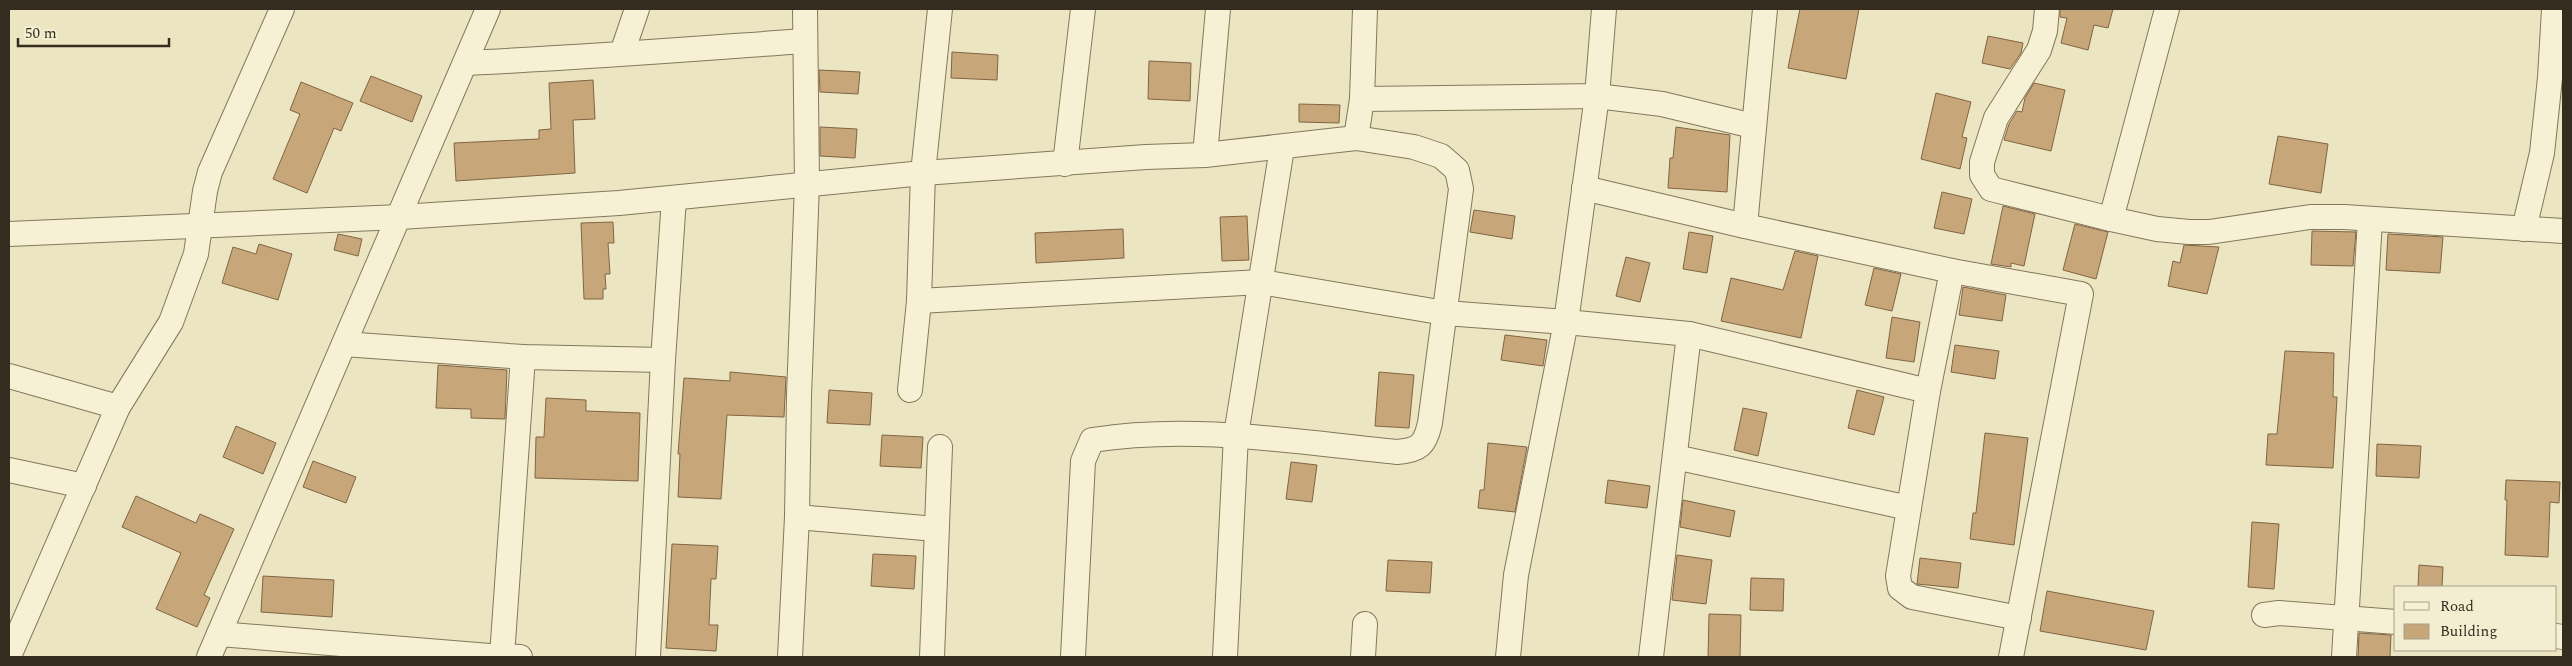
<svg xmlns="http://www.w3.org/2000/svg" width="2572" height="666" font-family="Spectral,serif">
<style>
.building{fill:#c7a67a;stroke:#816542}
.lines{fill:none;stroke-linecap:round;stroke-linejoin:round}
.minor-casing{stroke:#84775b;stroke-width:26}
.minor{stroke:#f6f1d5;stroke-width:24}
</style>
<rect width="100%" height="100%" fill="#ebe5c2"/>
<g class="building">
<path d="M1800,9H1859L1846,79L1788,68Z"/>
<path d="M2060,9H2113L2108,28L2094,25L2088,50L2061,43L2067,18L2060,17Z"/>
<path d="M1988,36L2023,43L2021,53L2010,69L1982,63Z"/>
<path d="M952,52L998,55L997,80L951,78Z"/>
<path d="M1149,61L1191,63L1190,101L1148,99Z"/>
<path d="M819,70L860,72L858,94L820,92Z"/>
<path d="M371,76L422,96L412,122L360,101Z"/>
<path d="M593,80L595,119L573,120L575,173L456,181L454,143L539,139V130L551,129L549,83Z"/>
<path d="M301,82L353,103L341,131L334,128L307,193L273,179L300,114L290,110Z"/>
<path d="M2034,83L2065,90L2051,151L2004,140L2009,124L2017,111L2022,112L2025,98Z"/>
<path d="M1936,93L1971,102L1962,137L1967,138L1960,169L1921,159Z"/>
<path d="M1299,104L1340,105L1339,123L1299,122Z"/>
<path d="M820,127L857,129L855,158L820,156Z"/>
<path d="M1676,127L1730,135L1727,192L1668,188L1670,158H1673Z"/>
<path d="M2278,136L2328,144L2321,193L2269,184Z"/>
<path d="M1942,192L1972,199L1964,234L1934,228Z"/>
<path d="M2003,206L2035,214L2024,266L2011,263V267L1991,264Z"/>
<path d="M1474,210L1515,216L1512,239L1470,232Z"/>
<path d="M1247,216L1249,260L1222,261L1220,217Z"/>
<path d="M613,222L614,243H608L610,274H605L606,289H603V299H584L581,223Z"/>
<path d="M2075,224L2108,232L2096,279L2063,270Z"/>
<path d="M1123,229L1124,258L1036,263L1035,233Z"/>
<path d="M2312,231L2356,232L2353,266L2311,265Z"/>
<path d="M1689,232L1713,236L1707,273L1683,269Z"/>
<path d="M338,234L362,239L358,256L334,250Z"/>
<path d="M2388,234L2443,237L2440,273L2386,270Z"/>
<path d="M259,244L292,254L278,300L222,283L233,247L256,254Z"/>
<path d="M2184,245L2219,247L2207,294L2168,286L2173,261L2180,263Z"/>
<path d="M1795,251L1818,256L1801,338L1721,321L1731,278L1783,290Z"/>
<path d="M1626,257L1650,263L1640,302L1616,296Z"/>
<path d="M1874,268L1901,274L1892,311L1865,305Z"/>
<path d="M1963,287L2006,295L2002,321L1959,315Z"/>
<path d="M1892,317L1920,322L1914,362L1886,358Z"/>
<path d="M1505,335L1547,340L1543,366L1501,360Z"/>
<path d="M1955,345L1999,351L1995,379L1951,372Z"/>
<path d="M2285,351L2334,353L2333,397H2337L2333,468L2266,465L2268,434H2277Z"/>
<path d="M438,365L507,370L505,419L471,418V409L436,408Z"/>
<path d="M730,372L786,377L784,417L727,415L721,499L678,497L680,454H678L684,378L730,381Z"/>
<path d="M1379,372L1414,375L1409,428L1375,426Z"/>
<path d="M829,390L872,393L870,425L827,423Z"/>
<path d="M1857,390L1884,397L1874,435L1848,428Z"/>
<path d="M546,398L586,400V411L640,413L638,481L535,478L536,437H544Z"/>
<path d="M1743,408L1767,413L1758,456L1734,450Z"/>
<path d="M236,426L276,443L263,474L223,457Z"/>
<path d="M1985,433L2028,438L2014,545L1970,539L1973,513H1976Z"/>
<path d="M882,435L923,437L921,468L880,466Z"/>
<path d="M1488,443L1527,447L1515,512L1478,508L1480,490H1484Z"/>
<path d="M2377,444L2421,446L2419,478L2376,476Z"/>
<path d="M313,461L356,477L346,503L303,487Z"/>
<path d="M1291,462L1317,465L1312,502L1286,499Z"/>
<path d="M1608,480L1650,486L1647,508L1605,503Z"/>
<path d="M2506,480L2560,482L2559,503L2550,502L2548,557L2505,555L2507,500H2505Z"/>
<path d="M136,496L196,523L200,514L234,529L204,595L210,598L197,627L156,609L181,553L122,527Z"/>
<path d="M1683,500L1735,511L1730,537L1680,527Z"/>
<path d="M2252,522L2279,524L2274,589L2248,587Z"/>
<path d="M672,544L718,546L716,579H711L709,625H718L716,651L666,648Z"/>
<path d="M873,554L916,556L914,589L871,586Z"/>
<path d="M1677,555L1712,560L1706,604L1672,600Z"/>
<path d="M1920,558L1961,563L1958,588L1917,584Z"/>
<path d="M1388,560L1432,562L1430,593L1386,591Z"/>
<path d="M2419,565L2443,567L2442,587H2418Z"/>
<path d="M263,576L334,580L332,617L261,612Z"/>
<path d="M1751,578L1784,579L1783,611L1750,610Z"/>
<path d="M2047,591L2154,611L2146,650L2040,631Z"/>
<path d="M1709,614L1741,615L1740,657H1708Z"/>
<path d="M2359,633L2391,635L2390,657H2358Z"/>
</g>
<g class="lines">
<g class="minor-casing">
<g id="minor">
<path d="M1765,9L1745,226L1952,271L2081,294L2011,657"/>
<path d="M2047,9L2045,31L2039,50L1996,118L1982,162V175L1991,189L2111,219L2157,229L2189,232H2209L2310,217H2344L2563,231"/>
<path d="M622,53L637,9"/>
<path d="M465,63C579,58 692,49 805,41"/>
<path d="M1362,99L1365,9"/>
<path d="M1356,138L1362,99L1597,96L1604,9"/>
<path d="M1205,155L1218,9"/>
<path d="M1065,164L1083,9"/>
<path d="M1584,188L1745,226"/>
<path d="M2111,219L2167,9"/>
<path d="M2524,229L2542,153L2550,78L2554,9"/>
<path d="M9,234L400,217L619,203L923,173L1146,157L1205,155L1356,138L1414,147L1441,156L1457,170L1461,189L1430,423C1425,445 1420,450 1397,452C1295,442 1194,424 1092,440L1083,461L1073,657"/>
<path d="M919,301L1261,282L1445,313L1566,322L1689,334L1651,657"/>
<path d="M1689,334L1928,391L1898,576L1900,588L1912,597L2019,618"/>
<path d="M344,344L523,357L663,360"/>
<path d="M9,376L118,407"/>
<path d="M910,390L919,301L923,173L940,9"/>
<path d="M1928,391L1952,271"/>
<path d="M1675,457L1909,508"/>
<path d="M9,470L84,486"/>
<path d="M797,517L936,529"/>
<path d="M2264,615L2279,613L2396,622"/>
<path d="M219,634L502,657"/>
<path d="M2556,636L2563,637"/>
<path d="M9,656L118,407L171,322L196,254L205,191L210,172L282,9"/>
<path d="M209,657L488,9"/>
<path d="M520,657L502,656L523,357"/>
<path d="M648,657L663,360L674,198"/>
<path d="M790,657L797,517L799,396L807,184L805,9"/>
<path d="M932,657L940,447"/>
<path d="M1225,657L1236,435L1282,148"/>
<path d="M1363,657L1365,624"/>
<path d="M1508,657L1516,575L1566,322L1597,96L1662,104L1753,126"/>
<path d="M2344,657L2370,220"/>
</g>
</g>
<use href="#minor" class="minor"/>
</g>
<rect width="2572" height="666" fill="none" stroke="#342c1e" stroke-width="20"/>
<rect x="2394" y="586" width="162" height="65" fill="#f3eed1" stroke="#a7a089"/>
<rect x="2404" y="602" width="25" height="8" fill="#f6f1d5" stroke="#a7a089"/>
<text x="2440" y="611" font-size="15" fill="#342c1e">Road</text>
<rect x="2404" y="624" width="25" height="15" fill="#c7a67a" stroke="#a7a089"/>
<text x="2440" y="636" font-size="15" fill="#342c1e">Building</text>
<path d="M18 38v8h151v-8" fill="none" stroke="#342c1e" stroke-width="2.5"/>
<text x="25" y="38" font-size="15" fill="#342c1e" stroke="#f3eed1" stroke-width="4" paint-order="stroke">50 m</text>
</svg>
